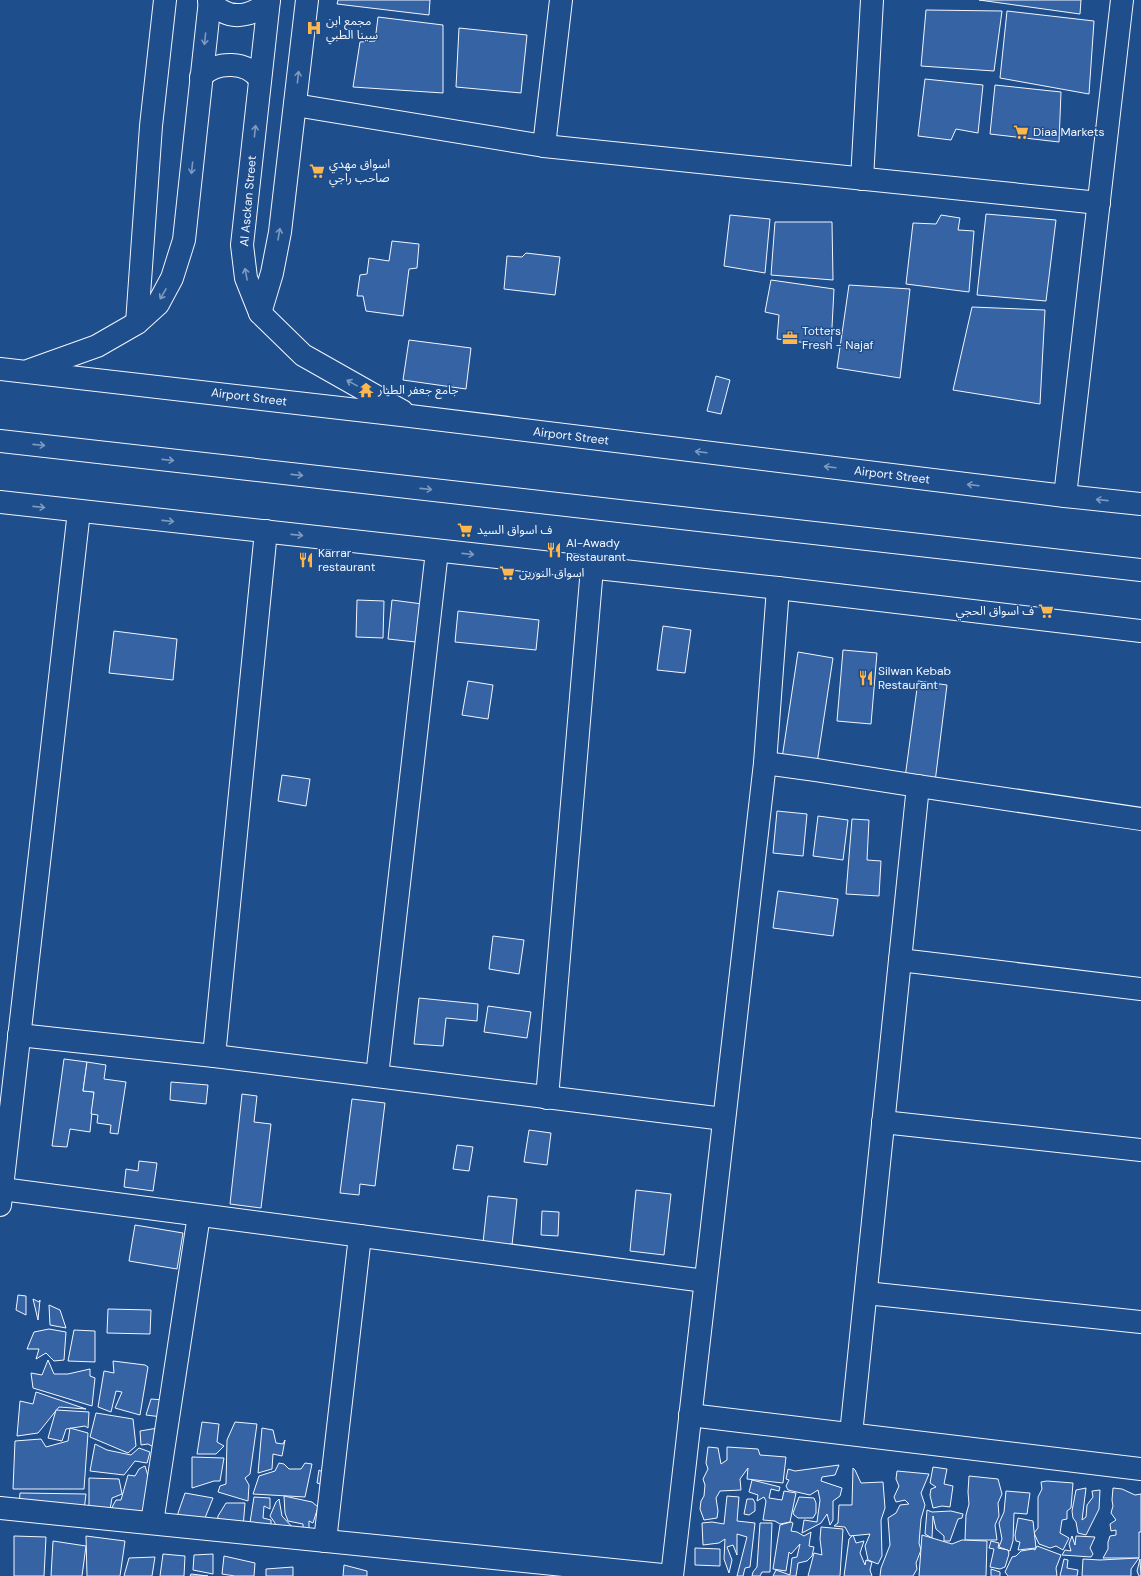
<svg xmlns="http://www.w3.org/2000/svg" width="1141" height="1576" font-family="'DM Sans','Noto Sans Arabic',sans-serif">
<style>
.building{fill:#3563a3;stroke:#f2f6ff}
.lines{fill:none;stroke-linecap:round;stroke-linejoin:round}
.minor-casing{stroke:#f2f6ff;stroke-width:24}
.major-casing{stroke:#f2f6ff;stroke-width:24}
.minor{stroke:#1f4e8c;stroke-width:22}
.major{stroke:#1f4e8c;stroke-width:22}
.oneway{stroke:#7e9ac0}
.labels{text-anchor:middle;dominant-baseline:central;stroke-width:3;stroke-linejoin:round;paint-order:stroke}
.poi-label{font-size:12px;fill:#f2f6ff;stroke:#1f4e8c;text-anchor:start}
.street-label{font-size:12px;fill:#f2f6ff;stroke:#1f4e8c}
</style>
<rect width="100%" height="100%" fill="#1f4e8c"/>
<g class="building">
<path d="M338,0H430L429,15L337,4Z"/>
<path d="M979,0H1081L1080,14Z"/>
<path d="M926,10L1002,11L994,71L921,66Z"/>
<path d="M1007,11L1094,21L1089,94L1000,78Z"/>
<path d="M378,17L443,25V93L353,87L360,42L375,41Z"/>
<path d="M459,28L527,35L521,93L456,87Z"/>
<path d="M925,79L983,85L978,133L956,129L951,140L918,136Z"/>
<path d="M995,85L1061,92L1059,142L990,134Z"/>
<path d="M986,214L1056,220L1046,301L977,295Z"/>
<path d="M730,215L770,219L765,273L724,266Z"/>
<path d="M941,215L960,218L958,230L974,231L969,292L906,284L913,223L936,224Z"/>
<path d="M775,222H832L833,280L771,275Z"/>
<path d="M392,241L419,244L417,268L409,269L403,316L366,311L363,296H357L360,275L367,274L369,258L389,261Z"/>
<path d="M526,253L560,257L555,295L504,289L507,256L522,257Z"/>
<path d="M771,280L834,289L831,346L777,339L779,315L765,312Z"/>
<path d="M849,285L910,289L900,378L837,368Z"/>
<path d="M972,307L1045,310L1040,404L953,390Z"/>
<path d="M409,340L471,348L466,389L403,380Z"/>
<path d="M716,376L730,380L721,414L707,411Z"/>
<path d="M357,600L384,601L383,638L356,637Z"/>
<path d="M392,600L430,605L425,643L388,639Z"/>
<path d="M458,611L539,620L536,650L455,642Z"/>
<path d="M663,626L691,630L685,673L657,670Z"/>
<path d="M114,631L177,639L173,680L109,673Z"/>
<path d="M843,650L877,653L871,724L837,721Z"/>
<path d="M798,652L833,658L816,770L781,765Z"/>
<path d="M468,681L493,685L488,719L462,715Z"/>
<path d="M918,681L947,685L935,782L905,778Z"/>
<path d="M282,775L310,779L306,806L278,801Z"/>
<path d="M777,811L807,814L803,856L773,853Z"/>
<path d="M818,816L848,820L843,860L813,856Z"/>
<path d="M852,819L869,820L867,860L881,861L879,896L846,894Z"/>
<path d="M778,891L838,899L833,936L773,928Z"/>
<path d="M493,936L524,940L519,974L489,969Z"/>
<path d="M419,998L478,1004L477,1021L446,1018L443,1046L414,1044Z"/>
<path d="M488,1006L531,1012L527,1038L484,1032Z"/>
<path d="M64,1059L87,1062L83,1091L94,1092L90,1132L70,1129L67,1147L52,1146Z"/>
<path d="M87,1062L106,1065L104,1079L126,1082L118,1134L110,1133L111,1125L97,1123L98,1115L91,1114L94,1092L83,1091Z"/>
<path d="M171,1082L208,1085L206,1104L170,1100Z"/>
<path d="M242,1094L257,1096L254,1122L271,1124L261,1208L230,1204Z"/>
<path d="M352,1099L385,1103L375,1186L360,1184L359,1195L340,1193Z"/>
<path d="M529,1130L551,1133L547,1165L524,1162Z"/>
<path d="M457,1145L473,1147L469,1171L453,1169Z"/>
<path d="M139,1161L157,1163L153,1191L124,1187L126,1169L138,1171Z"/>
<path d="M636,1190L671,1194L664,1255L630,1251Z"/>
<path d="M488,1196L517,1199L512,1245L483,1243Z"/>
<path d="M542,1211L559,1212L558,1236L541,1235Z"/>
<path d="M135,1225L183,1233L177,1269L129,1261Z"/>
<path d="M18,1295L26,1296V1315L16,1310Z"/>
<path d="M33,1299L39,1302L40,1300L38,1320Z"/>
<path d="M49,1305L60,1310L66,1328L50,1325Z"/>
<path d="M108,1309L151,1310L150,1334L107,1333Z"/>
<path d="M49,1329L66,1332L64,1360L54,1361L46,1353L36,1359L39,1349H27L34,1332Z"/>
<path d="M74,1330L95,1331V1362L68,1361Z"/>
<path d="M48,1360L54,1374H68L90,1369V1376L95,1378L92,1406L33,1388L31,1373L42,1375Z"/>
<path d="M113,1361L145,1365L148,1367L140,1415L115,1408L122,1392L116,1391L111,1412L98,1407L104,1371L114,1373Z"/>
<path d="M36,1392L86,1409L59,1407L38,1433L17,1436L20,1401L33,1404Z"/>
<path d="M151,1399L164,1400L162,1417L146,1415Z"/>
<path d="M56,1410L89,1412L88,1428L85,1426L66,1429L62,1441L48,1438Z"/>
<path d="M96,1413L133,1419L136,1446L128,1453L90,1437Z"/>
<path d="M202,1422L219,1424L217,1442L224,1446L216,1454H197Z"/>
<path d="M235,1422L257,1424L250,1474L245,1478L249,1485L248,1501L218,1492L220,1486L226,1484L227,1440Z"/>
<path d="M70,1428L88,1433L84,1489H13L15,1441L41,1439L46,1447L68,1441Z"/>
<path d="M158,1428L159,1450L148,1444L141,1445L140,1431Z"/>
<path d="M262,1428L273,1430L276,1443L283,1444L285,1440L282,1456L273,1454L272,1469L258,1473Z"/>
<path d="M95,1444L107,1450L131,1455L139,1448L150,1452L147,1463L135,1461L124,1475L90,1471Z"/>
<path d="M708,1447L718,1448L721,1464L727,1460V1447L758,1449L760,1455L786,1457L783,1483L747,1479L748,1468L740,1479L741,1490L720,1491L716,1498L718,1511L717,1518L704,1520L700,1509L701,1501L704,1496L705,1485L703,1479L708,1469L706,1463Z"/>
<path d="M192,1457L224,1458L220,1481H214L192,1488Z"/>
<path d="M279,1463L284,1464L289,1469H301L305,1463L312,1464L305,1497L253,1494L259,1476L275,1471Z"/>
<path d="M839,1465L835,1475L822,1477L821,1481L842,1488L840,1496L833,1501V1520L830,1525L827,1514L821,1523L802,1533L804,1520L817,1522L820,1500L818,1490L810,1495L788,1490L786,1486L789,1480L786,1479L788,1469L795,1471Z"/>
<path d="M145,1466L151,1486L140,1522L110,1511L116,1500H121L128,1475L135,1476L139,1469Z"/>
<path d="M933,1467L947,1469L944,1484L953,1486L950,1507L942,1506L933,1508L930,1495L931,1489L936,1487L930,1483Z"/>
<path d="M853,1468L855,1470L861,1483L883,1482L885,1508L881,1520L882,1556L878,1564L868,1560L865,1546L870,1534L850,1536L845,1527L834,1526L838,1523L839,1505H852Z"/>
<path d="M319,1470L329,1476V1486L317,1483Z"/>
<path d="M897,1471L929,1474L921,1493L925,1505L921,1519L919,1543L921,1550L916,1563L917,1569L913,1576H880L881,1568L890,1545L888,1518L896,1513L900,1505L909,1504L905,1500L896,1502L894,1497L899,1486L896,1479Z"/>
<path d="M969,1476L998,1479L1002,1494L998,1503L999,1516L995,1525L997,1540H965L966,1515L969,1504L968,1492Z"/>
<path d="M89,1478L119,1479L122,1494L112,1498L109,1515L89,1512Z"/>
<path d="M752,1480L780,1487L779,1491L771,1489L769,1498L782,1500L784,1491L796,1493L790,1522L780,1524L775,1521L763,1520L766,1501L764,1497L757,1501L758,1495L749,1492Z"/>
<path d="M1047,1481L1073,1483L1071,1508L1067,1511V1519L1062,1520L1060,1533L1069,1538L1063,1550L1056,1546L1050,1548L1039,1544L1034,1533L1038,1528V1497L1042,1489L1041,1482Z"/>
<path d="M1086,1488L1082,1520L1086,1517L1087,1505L1093,1497L1092,1491L1100,1490L1099,1509L1086,1535L1078,1533L1076,1522L1073,1518L1072,1511L1076,1490Z"/>
<path d="M1113,1488L1122,1489L1135,1495L1141,1494V1532H1139V1558H1103L1108,1549V1542L1110,1536L1116,1535V1530L1111,1531L1110,1524L1116,1520L1111,1513L1113,1506L1112,1500Z"/>
<path d="M1006,1491L1030,1493L1027,1514L1014,1513L1013,1541L1010,1551L999,1547L1002,1539L999,1523L1004,1512Z"/>
<path d="M20,1493L86,1494L84,1510L19,1505Z"/>
<path d="M185,1493L213,1498L203,1523L176,1519Z"/>
<path d="M284,1496L312,1502L318,1507L313,1523L309,1521V1532L303,1533V1524L288,1521L285,1513Z"/>
<path d="M727,1496L739,1497L737,1521L755,1523L750,1567L745,1568L743,1576H737L747,1537L737,1534V1555L733,1545L727,1547L732,1560L729,1573L724,1559L725,1539L719,1543L703,1545L702,1523L712,1522L724,1524Z"/>
<path d="M254,1497L270,1498V1509L264,1506L263,1518L271,1520V1531L249,1529Z"/>
<path d="M799,1497L814,1498L816,1503V1513L813,1518H798L794,1515L793,1513Z"/>
<path d="M279,1499L282,1516L295,1530L275,1531V1523L270,1516L276,1502Z"/>
<path d="M747,1499H753L755,1503V1511L749,1515L744,1514Z"/>
<path d="M226,1503H245L243,1528L217,1524L218,1516Z"/>
<path d="M927,1510L932,1512L951,1511L963,1514L962,1518L958,1519L950,1541H944V1536L936,1529L933,1516L932,1538L925,1534Z"/>
<path d="M1018,1518L1033,1521L1036,1548L1018,1550L1020,1542L1016,1541L1015,1535Z"/>
<path d="M791,1522L793,1523L791,1531L797,1532L804,1536L811,1532L809,1546L814,1547L812,1556L807,1561L798,1563L796,1576H773L776,1570L790,1575L792,1558L797,1557L800,1544L791,1554L789,1552L786,1571L773,1569L780,1525Z"/>
<path d="M760,1523H772L770,1572H762L760,1576H752L753,1572L757,1567Z"/>
<path d="M821,1527L843,1529L840,1576H808L814,1553L822,1555L820,1539Z"/>
<path d="M853,1535L856,1543L864,1541L860,1553L865,1565L866,1560L872,1562L870,1570L872,1576H844L849,1539Z"/>
<path d="M922,1535L952,1544L962,1540L987,1541L986,1576H919Z"/>
<path d="M14,1536L46,1537L44,1576H14Z"/>
<path d="M86,1536L125,1541L120,1576H87Z"/>
<path d="M1072,1536L1075,1545L1076,1536L1095,1537L1090,1548L1093,1554L1091,1557L1062,1555L1065,1550L1071,1551L1069,1544Z"/>
<path d="M53,1541L86,1546L82,1576H51Z"/>
<path d="M991,1541L999,1543L998,1548L1008,1550L1009,1554L1005,1567L1000,1569L990,1567L994,1549L989,1548Z"/>
<path d="M1037,1546L1061,1555L1056,1568L1057,1576H1008L1005,1572L1012,1557L1016,1556L1021,1551L1033,1549L1035,1550Z"/>
<path d="M695,1548L720,1549V1566L695,1565Z"/>
<path d="M163,1554L185,1556L184,1576H160Z"/>
<path d="M213,1554V1574L193,1570L194,1555Z"/>
<path d="M224,1556L255,1563L254,1576H235L222,1574Z"/>
<path d="M155,1557L152,1576H124L129,1558Z"/>
<path d="M1139,1558L1131,1569V1576H1082L1083,1559L1100,1560Z"/>
<path d="M1064,1559L1068,1560L1067,1568L1078,1570L1077,1576H1060Z"/>
<path d="M1140,1559L1141,1576H1139L1137,1571Z"/>
<path d="M344,1565L367,1571V1576H343Z"/>
<path d="M293,1567V1576H266V1569Z"/>
<path d="M991,1569L1000,1572V1576H991Z"/>
<path d="M191,1574L208,1576H190Z"/>
</g>
<g class="lines">
<g class="minor-casing">
<g id="minor">
<path d="M295,105L544,146L1099,203"/>
<path d="M544,146L561,0"/>
<path d="M862,179L872,0"/>
<path d="M260,313L272,273L280,232L307,0"/>
<path d="M137,323L151,126L165,0"/>
<path d="M1065,496L1122,0"/>
<path d="M0,502L778,588L1141,631"/>
<path d="M765,763L816,770L918,786L1141,819"/>
<path d="M900,960L1141,989"/>
<path d="M19,1035L214,1056L724,1119"/>
<path d="M214,1056L266,531"/>
<path d="M377,1076L437,551"/>
<path d="M547,1098L592,568"/>
<path d="M883,1122L1141,1150"/>
<path d="M2,1189L705,1281"/>
<path d="M0,1205L79,511"/>
<path d="M866,1293L1141,1322"/>
<path d="M690,1415L1141,1469"/>
<path d="M851,1434L918,786"/>
<path d="M0,1508L672,1576"/>
<path d="M152,1523L199,1215"/>
<path d="M325,1541L360,1236"/>
<path d="M672,1576L765,763L778,588"/>
</g>
</g>
<g class="major-casing">
<g id="major">
<path d="M269,0L242,245L246,278L260,313L303,355L402,411"/>
<path d="M209,1C213,4 218,9 222,11C238,20 258,13 269,0"/>
<path d="M201,77C215,60 249,61 260,80"/>
<path d="M0,369L410,416L1065,496L1141,504"/>
<path d="M30,370L97,346L137,323L158,304L172,278L184,240L210,0"/>
<path d="M0,441L1141,570"/>
</g>
</g>
<use href="#minor" class="minor"/>
<use href="#major" class="major"/>
</g>
<defs><path id="oneway-shaft" d="M-6 0H5M1.5-3L5.5 0L1.5 3" fill="none" stroke-width="1.6" stroke-linecap="round" stroke-linejoin="round"/></defs>
<g class="oneway">
<use href="#oneway-shaft" transform="translate(205 39) rotate(96)"/>
<use href="#oneway-shaft" transform="translate(298 77) rotate(-84)"/>
<use href="#oneway-shaft" transform="translate(255 131) rotate(-84)"/>
<use href="#oneway-shaft" transform="translate(192 168) rotate(96)"/>
<use href="#oneway-shaft" transform="translate(279 234) rotate(-80)"/>
<use href="#oneway-shaft" transform="translate(246 274) rotate(-101)"/>
<use href="#oneway-shaft" transform="translate(163 294) rotate(120)"/>
<use href="#oneway-shaft" transform="translate(352 383) rotate(-151)"/>
<use href="#oneway-shaft" transform="translate(39 445) rotate(6)"/>
<use href="#oneway-shaft" transform="translate(701 452) rotate(-173)"/>
<use href="#oneway-shaft" transform="translate(168 460) rotate(6)"/>
<use href="#oneway-shaft" transform="translate(830 467) rotate(-173)"/>
<use href="#oneway-shaft" transform="translate(297 475) rotate(6)"/>
<use href="#oneway-shaft" transform="translate(973 485) rotate(-173)"/>
<use href="#oneway-shaft" transform="translate(426 489) rotate(6)"/>
<use href="#oneway-shaft" transform="translate(1102 500) rotate(-174)"/>
<use href="#oneway-shaft" transform="translate(39 507) rotate(6)"/>
<use href="#oneway-shaft" transform="translate(168 521) rotate(6)"/>
<use href="#oneway-shaft" transform="translate(297 535) rotate(6)"/>
<use href="#oneway-shaft" transform="translate(468 554) rotate(6)"/>
</g>
<defs>
<g id="hospital-bare" transform="scale(1.2)"><path d="M-5-5h3v3.5h4V-5h3V5h-3V1.5h-4V5h-3Z" fill="#ffb74d" stroke="#1f4e8c" stroke-width="2.5" paint-order="stroke"/></g>
<g id="supermarket-bare" transform="scale(1.2)"><path d="M-6-5.5h2.5l.6 2H6L4.5 2H-2.5L-4.4-4H-6ZM-1.5 3.2a1.3 1.3 0 1 0 .1 0ZM3 3.2a1.3 1.3 0 1 0 .1 0Z" fill="#ffb74d" stroke="#1f4e8c" stroke-width="2.5" paint-order="stroke"/></g>
<g id="office-bare" transform="scale(1.2)"><path d="M-6-3h4V-5.5h4V-3h4V5H-6ZM-1-4.5V-3h2v-1.5ZM-6 0V1H6V0Z" fill="#ffb74d" stroke="#1f4e8c" stroke-width="2.5" paint-order="stroke"/></g>
<g id="temple-bare" transform="scale(1.2)"><path d="M0-6L5-2H3V0L6.5 2.5H4V6H1.5V3h-3V6H-4V2.5H-6.5L-3 0V-2H-5Z" fill="#ffb74d" stroke="#1f4e8c" stroke-width="2.5" paint-order="stroke"/></g>
<g id="restaurant-bare" transform="scale(1.2)"><path d="M-5-6h1v4h1v-4h1v4h1v-4h1v5L-1.5 .5V6h-2V.5L-5-1ZM5-6V6H3V1.5H1.5Q1.5-4 5-6Z" fill="#ffb74d" stroke="#1f4e8c" stroke-width="2.5" paint-order="stroke"/></g>
</defs>
<g fill-rule="evenodd">
<use href="#hospital-bare" x="314" y="28"/>
<use href="#supermarket-bare" x="1021" y="132"/>
<use href="#supermarket-bare" x="317" y="171"/>
<use href="#office-bare" x="790" y="338"/>
<use href="#temple-bare" x="366" y="390"/>
<use href="#supermarket-bare" x="465" y="530"/>
<use href="#restaurant-bare" x="554" y="550"/>
<use href="#restaurant-bare" x="306" y="560"/>
<use href="#supermarket-bare" x="507" y="573"/>
<use href="#supermarket-bare" x="1046" y="611"/>
<use href="#restaurant-bare" x="866" y="678"/>
</g>
<g class="labels">
<g class="poi-label">
<text x="326" y="21">مجمع ابن<tspan x="326" dy="14">سينا الطبي</tspan></text>
<text x="1033" y="132">Diaa Markets</text>
<text x="329" y="164">اسواق مهدي<tspan x="329" dy="14">صاحب راجي</tspan></text>
<text x="802" y="331">Totters<tspan x="802" dy="14">Fresh - Najaf</tspan></text>
<text x="378" y="390">جامع جعفر الطيار</text>
<text x="477" y="530">ف اسواق السيد</text>
<text x="566" y="543">Al-Awady<tspan x="566" dy="14">Restaurant</tspan></text>
<text x="318" y="553">Karrar<tspan x="318" dy="14">restaurant</tspan></text>
<text x="519" y="573">اسواق النورين</text>
<text x="1034" y="611" text-anchor="end">ف اسواق الحجي</text>
<text x="878" y="671">Silwan Kebab<tspan x="878" dy="14">Restaurant</tspan></text>
</g>
<g class="street-label">
<text transform="translate(248 201) rotate(-85)">Al Asckan Street</text>
<text transform="translate(249 397) rotate(7)">Airport Street</text>
<text transform="translate(571 436) rotate(7)">Airport Street</text>
<text transform="translate(892 475) rotate(7)">Airport Street</text>
</g>
</g>
</svg>
